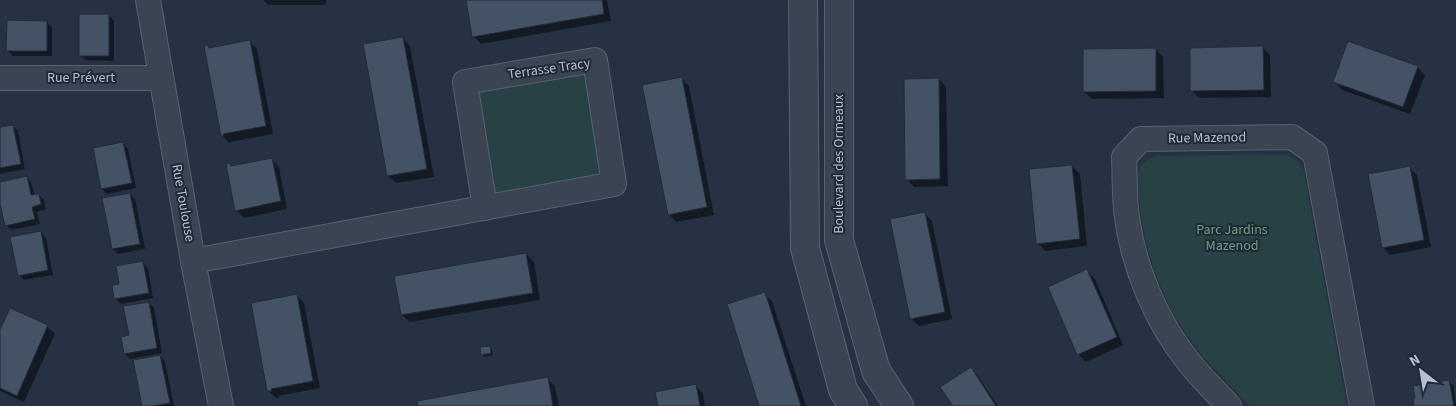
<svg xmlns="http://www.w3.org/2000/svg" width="1456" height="406" font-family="'Source Sans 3',sans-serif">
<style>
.green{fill:#284145}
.shadow{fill:#0007}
.building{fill:#445266;stroke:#212b3b}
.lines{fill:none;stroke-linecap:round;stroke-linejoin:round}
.minor-casing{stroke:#586271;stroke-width:26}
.tertiary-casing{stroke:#586271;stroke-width:30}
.minor{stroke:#3a4453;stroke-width:24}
.tertiary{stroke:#3a4453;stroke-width:28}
.labels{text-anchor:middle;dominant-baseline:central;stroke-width:4;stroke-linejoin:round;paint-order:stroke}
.street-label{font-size:14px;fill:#b7bfcd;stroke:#1f2939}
.park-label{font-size:14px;fill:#6e9f7a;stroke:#1f2939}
</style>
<rect width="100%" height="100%" fill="#263244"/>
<g class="green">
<path d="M590,67L607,180L490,201L472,87Z"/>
<path d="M1285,154C1295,158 1301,162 1304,173L1347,406H1250C1227,382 1202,358 1184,331C1158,291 1143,244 1139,197C1138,189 1136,179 1139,171C1142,163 1147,159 1155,156Z"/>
</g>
<g class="shadow">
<path d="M263,0H326V5H268Z"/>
<path d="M467,0H607L611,21L481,44L474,36Z"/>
<path d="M109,15L114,21V61L85,60L80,55Z"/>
<path d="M47,22L52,27V56H13L8,51Z"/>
<path d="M403,38L410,46L434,177L396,183L388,176Z"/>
<path d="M250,42L257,49L273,134L230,142L229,143L222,135L210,49Z"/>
<path d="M1263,48L1270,55L1271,97L1199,98L1191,90Z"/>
<path d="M1155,49L1163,57L1164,98L1092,99L1084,92Z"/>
<path d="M1417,67L1425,75L1410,114L1342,90L1335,82Z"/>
<path d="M681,78L689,86L714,215L676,222L669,214Z"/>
<path d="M939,79L946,87L948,186L914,187L907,179Z"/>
<path d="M13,126L18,131L25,169L0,174V128Z"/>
<path d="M123,143L128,149L136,188L107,194L102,189Z"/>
<path d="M272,159L279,167L287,209L244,218L236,210L230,165L232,167Z"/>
<path d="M1072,166L1080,174L1087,246L1045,251L1038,243Z"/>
<path d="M1410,168L1417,175L1431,247L1390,255L1383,247Z"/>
<path d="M26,177L31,182L35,196L39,195L44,200L46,209L37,212L40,224L11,230L6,225L0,198V183Z"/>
<path d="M130,194L135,199L145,249L118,254L113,249L103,199Z"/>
<path d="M925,214L932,221L952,319L919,326L911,318Z"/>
<path d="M41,232L46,238L53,275L24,280L19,275Z"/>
<path d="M526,254L534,262L540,300L410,322L402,315L396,277Z"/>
<path d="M142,262L148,268L153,298L121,304L116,299L121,285Z"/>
<path d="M1087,271L1095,279L1123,345L1086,362L1078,354Z"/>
<path d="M765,294L772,301L806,406H760Z"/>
<path d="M297,295L304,303L320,388L278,396L279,398H276L268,391Z"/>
<path d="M149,303L154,308L162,353L158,354L165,361L174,406H143L158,357L157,354L130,359L125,354L122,338L130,336Z"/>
<path d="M10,310L47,326L55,334L24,402L0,391V333Z"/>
<path d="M489,347L492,350L493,355L485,357L482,354Z"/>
<path d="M970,368L978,376L998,406H954Z"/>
<path d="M548,379L555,386L559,406H419Z"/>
<path d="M1449,381L1454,387L1456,406H1415Z"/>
<path d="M695,386L703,393L705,406H659Z"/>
</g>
<g class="building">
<path d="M466,0H602L604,14L472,37Z"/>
<rect x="79" y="14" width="30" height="42"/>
<path d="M7,20L47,21V51H6Z"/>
<path d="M403,37L427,169L387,176L363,44Z"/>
<path d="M250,40L266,126L223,134L224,135L221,136L204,46L208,45L209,48Z"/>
<path d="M1348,41L1418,66L1403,107L1333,82Z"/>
<path d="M1263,46L1264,90L1190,91V48Z"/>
<path d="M1156,48V91L1083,92V49Z"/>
<path d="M682,77L707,207L668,215L642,85Z"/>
<path d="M939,78L940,179L905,180L904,79Z"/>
<path d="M13,125L21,164L0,168V127Z"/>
<path d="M123,142L132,183L101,189L93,148Z"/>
<path d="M272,158L281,201L235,211L226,164L230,163L231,166Z"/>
<path d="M1072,165L1080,239L1036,244L1029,169Z"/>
<path d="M1410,166L1424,240L1382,248L1368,174Z"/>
<path d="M27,176L31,195L39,194L41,204L32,207L35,219L5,226L0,204V182Z"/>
<path d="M130,193L140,244L112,249L102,198Z"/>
<path d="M925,212L945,312L910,319L890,219Z"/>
<path d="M41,231L48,270L18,276L10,237Z"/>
<path d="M526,253L533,293L401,315L394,276Z"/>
<path d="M143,261L149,293L114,299L112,285L119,284L116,266Z"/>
<path d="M1087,269L1117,337L1077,355L1048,287Z"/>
<path d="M765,292L801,406H759L727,304Z"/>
<path d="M297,294L313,381L271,389L272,391H267L251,303Z"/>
<path d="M149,302L157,348L124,354L121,337L129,335L123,306Z"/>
<path d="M10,308L48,325L17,396L0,388V330Z"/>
<path d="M490,346L491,353L481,355L480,347Z"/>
<path d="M160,355L170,403L153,406H142L133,360Z"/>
<path d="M971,367L996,406H953L940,387Z"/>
<path d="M548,377L553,406H418L417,401Z"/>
<path d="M1449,380L1454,406H1414L1413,398H1415L1413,386Z"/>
<path d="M696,384L700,406H658L655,392Z"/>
</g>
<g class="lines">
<g class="minor-casing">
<g id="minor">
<path d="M148,0L193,261L221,406"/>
<path d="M0,78H161"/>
<path d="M193,261L614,184L595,60L465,82L485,208"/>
<path d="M1229,406C1215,391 1200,377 1188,361C1156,321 1134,268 1127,218C1124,198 1125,177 1124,157L1141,139L1292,137L1315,153L1362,406"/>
</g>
</g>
<g class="tertiary-casing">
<g id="tertiary">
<path d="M803,0L805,248L843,390L853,406"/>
<path d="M839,0V240L876,371L899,406"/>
</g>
</g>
<use href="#minor" class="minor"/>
<use href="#tertiary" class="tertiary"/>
</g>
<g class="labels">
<g class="street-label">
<text transform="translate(549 69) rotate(-8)">Terrasse Tracy</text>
<text x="81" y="78">Rue Prévert</text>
<text transform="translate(1207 138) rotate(-1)">Rue Mazenod</text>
<text transform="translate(839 164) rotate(-90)">Boulevard des Ormeaux</text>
<text transform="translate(183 203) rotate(80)">Rue Toulouse</text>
</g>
<g class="park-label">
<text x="1232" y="230">Parc Jardins<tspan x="1232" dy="16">Mazenod</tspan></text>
</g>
</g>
<g transform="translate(1421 371) rotate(329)" stroke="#1f2939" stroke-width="4" paint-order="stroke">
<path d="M0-4L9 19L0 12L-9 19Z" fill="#b7bfcd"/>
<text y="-8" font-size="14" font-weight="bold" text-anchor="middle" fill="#b7bfcd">N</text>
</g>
</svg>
